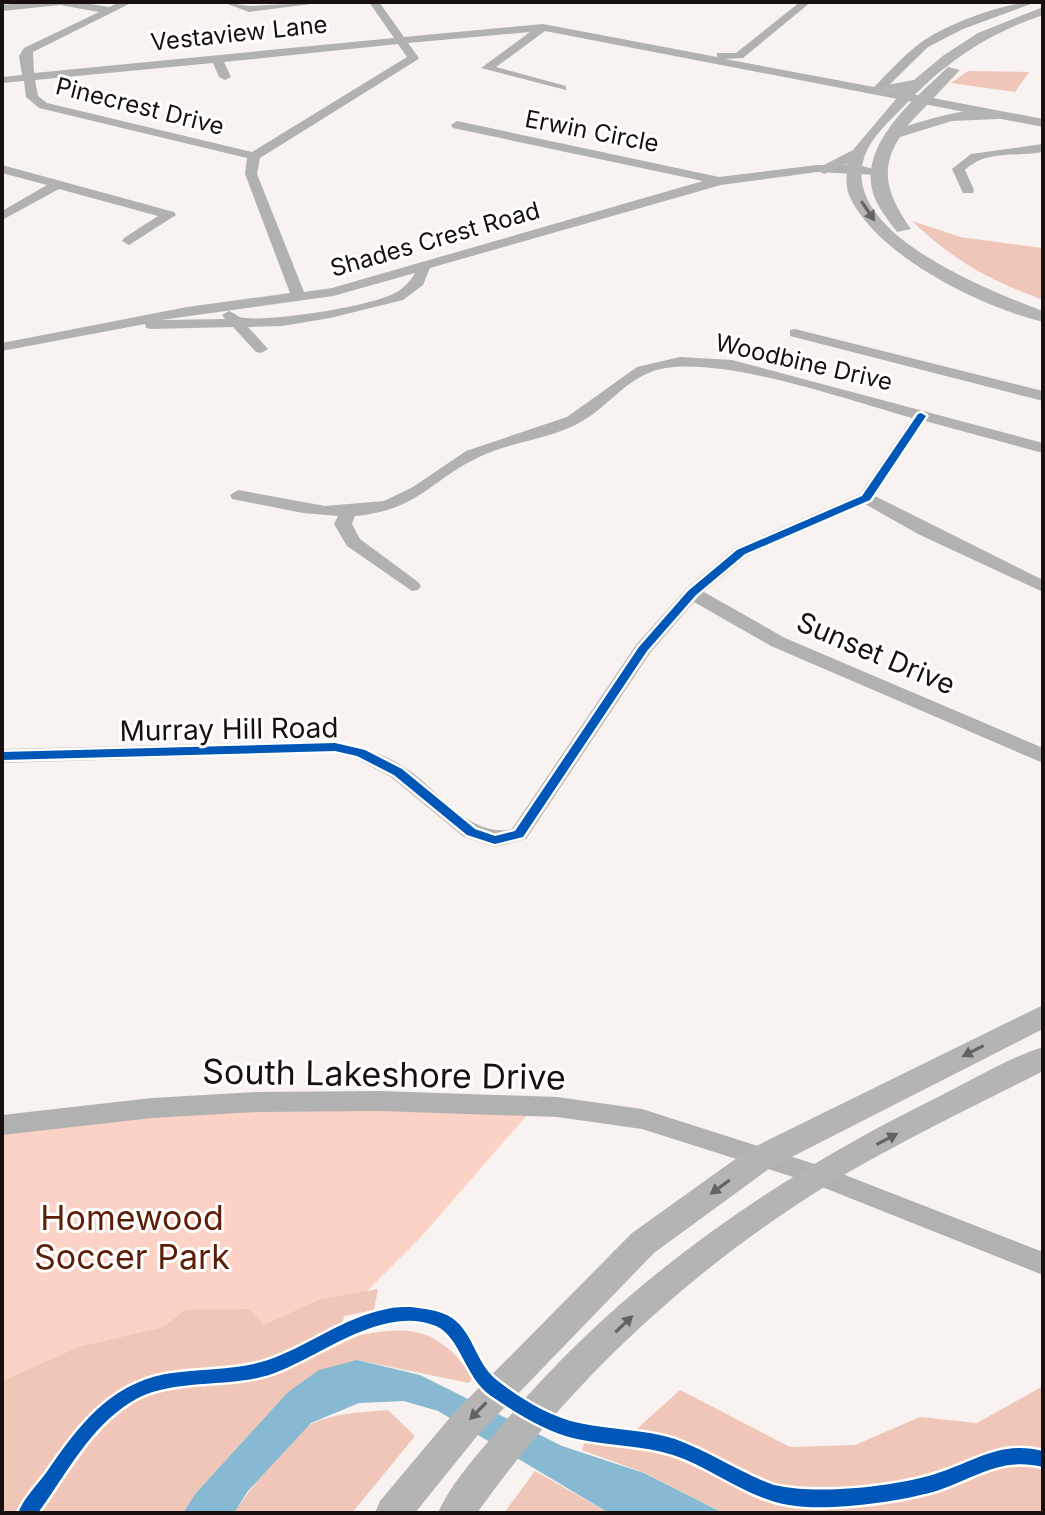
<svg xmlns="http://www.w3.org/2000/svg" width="1045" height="1515" font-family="Inter,sans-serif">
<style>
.green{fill:#fbd2c5}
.forest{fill:#f0c6b8}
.water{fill:#87b9d2}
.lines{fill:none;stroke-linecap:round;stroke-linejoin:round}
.minor{fill:#b1b1b1;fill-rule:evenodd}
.major{fill:#b5b4b4;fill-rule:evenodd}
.cycleway-casing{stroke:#fff;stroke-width:5}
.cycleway{fill:#0057b8;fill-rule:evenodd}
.oneway{fill:#666261}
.labels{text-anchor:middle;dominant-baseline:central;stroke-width:6;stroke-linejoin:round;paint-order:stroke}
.far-street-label{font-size:24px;fill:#17100e;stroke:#fff}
.street-label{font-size:28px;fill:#17100e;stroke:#fff}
.near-street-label{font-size:34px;fill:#17100e;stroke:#fff}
.near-park-label{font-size:34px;fill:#5c1e06;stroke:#fff}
</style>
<rect width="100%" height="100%" fill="#f8f2f0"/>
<path class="green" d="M534,1107L421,1237L366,1292L2,1445V1125L128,1111Z"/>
<g class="forest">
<path d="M968,71L1029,72L1015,92L951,83Z"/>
<path d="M912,221L960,237L1043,248V300C989,280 954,261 912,221Z"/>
<path d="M378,1289L374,1310L344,1316L339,1339C402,1327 432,1319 473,1377L469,1383L357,1360L288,1392L195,1494L183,1513H2V1381L79,1347L164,1327L185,1310L249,1309L264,1325L321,1299Z"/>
<path d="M1043,1386V1513H723L645,1473L582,1450L585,1439L629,1436L680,1390L790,1447L855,1445L920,1417L977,1423Z"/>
<path d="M388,1410L415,1436L352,1513H234C246,1494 295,1431 313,1423C336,1413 364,1412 388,1410Z"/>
<path d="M535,1471L609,1513H504Z"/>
</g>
<path class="water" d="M357,1360L420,1375L562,1446L644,1473L723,1513H609L438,1411L404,1401L359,1403L311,1423L248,1491L234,1513H183L195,1494L288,1392L319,1370Z"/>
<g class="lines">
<g class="minor">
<path d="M30,2H79L109,7L120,2H133L33,52L34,73L394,38L369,2H379L404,37L543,24L717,57V53H736L800,2H811L743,58L725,59L874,87C888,73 903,56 919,44C944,25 1005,2 1036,2L963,29L928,47L885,89L1043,119V127L545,31L496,67L566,86V90L481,68L530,32L408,43L419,58L417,60L260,158L257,174L304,292L332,288L703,181L453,128L451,125L457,121L719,177L817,165H857L883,171L877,175L817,172L721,185L430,268L423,285L403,300L330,318L282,326L248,327L268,349L261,353L256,352L233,327L151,329L146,328L145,324L2,351V343L187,307L290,293L245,174L247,158L39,108L26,97L24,81L2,83V77L22,75L19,56L24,48L99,12L60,5L2,11V5ZM398,44L407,57L252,152L47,103L38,96L35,80L213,63L219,77L225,80L231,77L224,62ZM415,273C411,281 402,290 393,294C365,307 276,321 245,318C238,318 235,313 229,311L222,315L225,319L161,320L333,296Z"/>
<path d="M222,2L250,6L327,2L249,12Z"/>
<path d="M1043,144V152C1017,157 985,150 965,170L974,190L973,193H963L952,169L971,154Z"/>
<path d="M2,165L174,212L176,215L129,245L122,241L124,238L158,216L59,189L2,220V211L47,185L2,173Z"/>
<path d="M795,329L1043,391V401L790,336V330Z"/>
<path d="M680,357L732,360L1043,443V453L925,421L875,496L1043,580V592L918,534L865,504L747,556L704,592L785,638L1043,748V763L771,646L694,602L650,653L526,839L495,847L464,837L391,777L355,758L335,753L2,763V749L335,741C360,746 382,753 404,767C438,788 469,839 512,829L636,645L686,589L735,548L860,494L912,418C850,401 708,350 651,372C622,383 605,410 577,424C546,440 510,442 479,457C429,481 419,510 355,516L352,524L360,539L418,582L421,586L418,590L412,591L347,546L334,524L338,516L303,513L232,499L230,495L238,490L325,506L384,501L413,487L466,451L567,417L637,367Z"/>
<path d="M380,1091L557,1097L642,1109L827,1168L1043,1252V1275L812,1183L642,1129L557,1117L380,1111L257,1112L152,1118L2,1135V1115L152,1098L257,1092Z"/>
</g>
<g class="major">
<path d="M1043,7V15C989,33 945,62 906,104C891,120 868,139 863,162C845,235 990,291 1043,311V322C981,307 875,255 849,195C845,186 847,173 847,164L824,174L816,169L853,150L901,93L871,94V88L914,80L944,55L978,33Z"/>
<path d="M948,67L960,70L907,126C930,119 986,101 1005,115L998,119L952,121L900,137C877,171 890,199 911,229L897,232C887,218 873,203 871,183C867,136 918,96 948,67Z"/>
<path d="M1043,1005V1029L770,1168L654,1253L477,1436L415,1513H375L380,1501L453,1414L632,1233L748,1150Z"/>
<path d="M1043,1047V1071C971,1108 898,1142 829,1184C691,1269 571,1381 477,1513H438C452,1481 480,1452 502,1425C620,1284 770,1180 934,1099C969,1082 1006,1059 1043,1047Z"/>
</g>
<g class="cycleway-casing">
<g id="cycleway">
<path d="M921,413L926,416L870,500L745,554L696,595L647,651L523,837L495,844L467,835L394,775L357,756L335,751L2,760V752L335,743L365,750L402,769L475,829L495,836L515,831L639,647L688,591L737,550L862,496L918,414Z"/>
<path d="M411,1307C425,1309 440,1310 452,1318C474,1333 476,1365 498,1381C521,1399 550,1417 579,1423C610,1430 644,1429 675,1439C709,1451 740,1473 774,1485C817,1495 893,1487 935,1474C974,1462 1000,1440 1043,1451V1467C999,1456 973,1480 933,1492C896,1502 827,1512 789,1505C746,1498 713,1468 673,1455C642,1445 609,1446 577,1439C546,1432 518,1414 491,1396C465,1378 460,1336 436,1326C383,1304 320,1357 272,1374C228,1389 170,1377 131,1402C90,1427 65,1476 38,1513H18C24,1498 37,1485 46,1473C78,1427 107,1386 165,1374C200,1368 235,1371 268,1360C309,1346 344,1317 387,1309C395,1307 403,1307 411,1307Z"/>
</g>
</g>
<use href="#cycleway" class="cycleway"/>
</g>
<defs><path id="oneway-solid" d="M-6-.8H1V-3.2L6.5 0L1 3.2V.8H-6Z" transform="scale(2)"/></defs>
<g class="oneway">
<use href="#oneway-solid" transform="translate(868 211) rotate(56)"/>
<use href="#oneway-solid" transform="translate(973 1051) rotate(153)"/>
<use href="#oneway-solid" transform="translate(887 1139) rotate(-28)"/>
<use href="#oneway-solid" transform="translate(720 1187) rotate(144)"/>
<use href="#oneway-solid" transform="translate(624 1324) rotate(-44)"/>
<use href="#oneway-solid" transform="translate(478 1411) rotate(134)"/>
</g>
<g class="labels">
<g class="far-street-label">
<text transform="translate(239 33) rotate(-6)">Vestaview Lane</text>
<text transform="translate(140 106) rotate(14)">Pinecrest Drive</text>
<text transform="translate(592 131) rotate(11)">Erwin Circle</text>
<text transform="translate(435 239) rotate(-16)">Shades Crest Road</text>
<text transform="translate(804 362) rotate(13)">Woodbine Drive</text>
</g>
<g class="street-label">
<text transform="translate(876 653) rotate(23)">Sunset Drive</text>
<text transform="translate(229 729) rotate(-1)">Murray Hill Road</text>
</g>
<g class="near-street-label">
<text transform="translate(384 1074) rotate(1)">South Lakeshore Drive</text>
</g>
<g class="near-park-label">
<text x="132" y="1217">Homewood<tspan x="132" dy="39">Soccer Park</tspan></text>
</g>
</g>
<rect width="1045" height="1515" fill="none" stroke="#17100e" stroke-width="8"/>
</svg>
